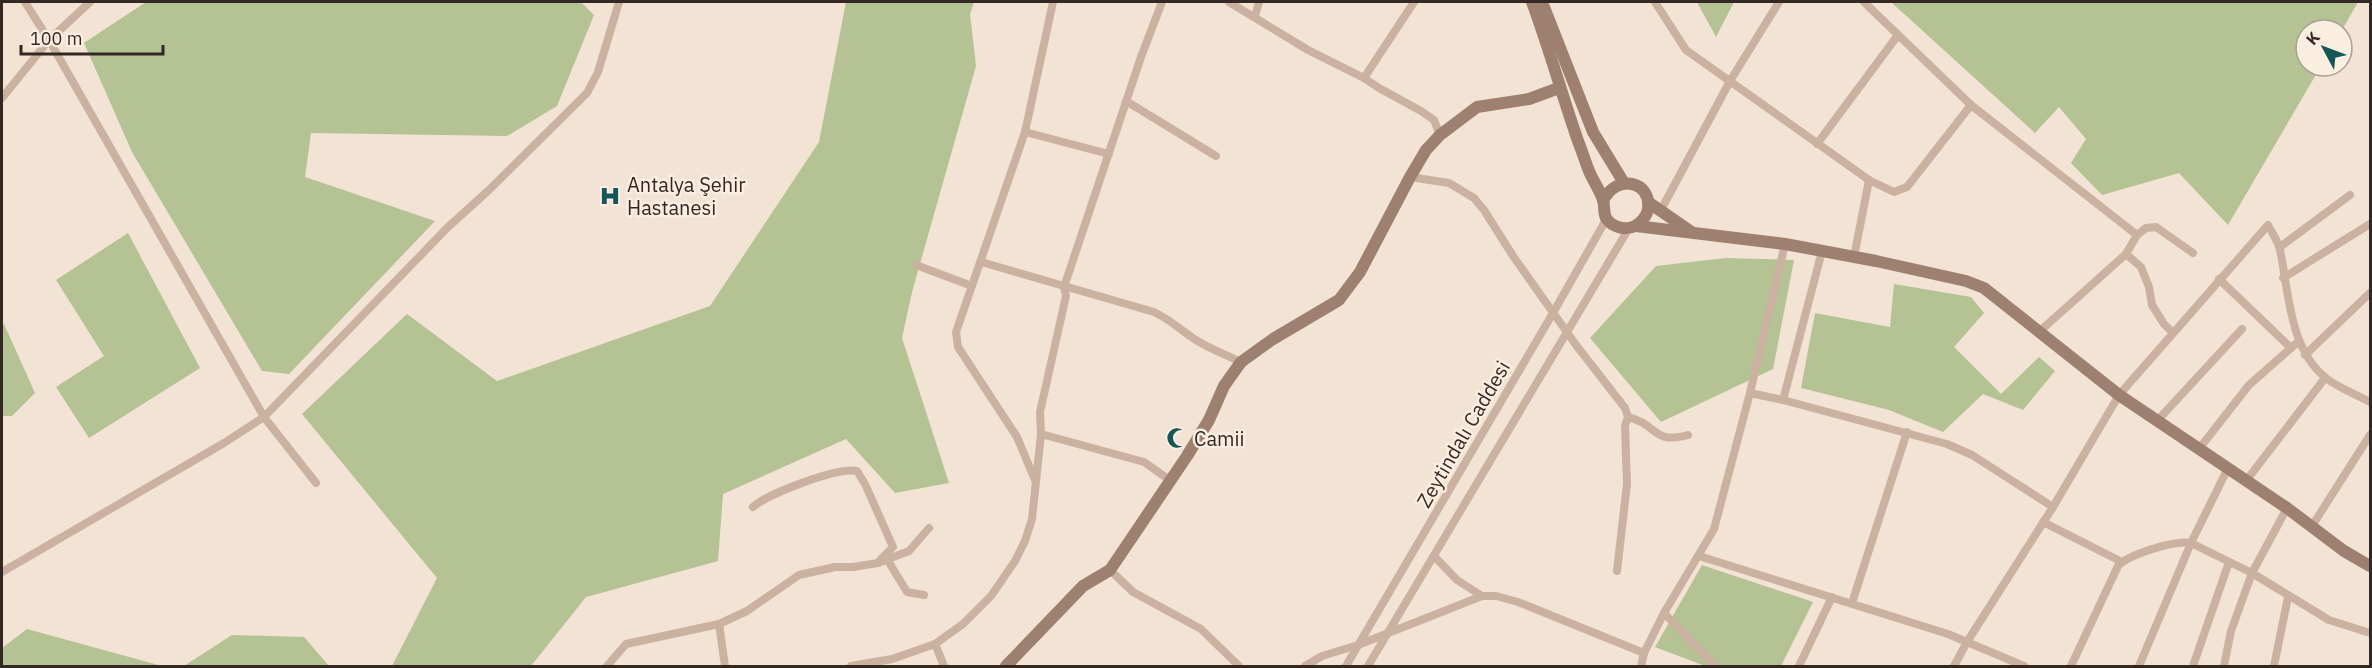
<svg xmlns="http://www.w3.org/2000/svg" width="2372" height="668" font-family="'IBM Plex Sans',sans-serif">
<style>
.green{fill:#b4c294}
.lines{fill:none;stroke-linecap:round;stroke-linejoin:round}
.street{stroke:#cbb2a0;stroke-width:8}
.secondary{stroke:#9e8071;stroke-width:12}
.labels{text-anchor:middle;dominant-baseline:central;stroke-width:5;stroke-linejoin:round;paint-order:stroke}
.poi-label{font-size:20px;fill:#342824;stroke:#faeee0;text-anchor:start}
.street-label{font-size:20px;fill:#342824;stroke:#faeee0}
</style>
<rect width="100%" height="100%" fill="#f2e3d4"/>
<g class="green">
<path d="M146,2H581L594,15L557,106L507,136L311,133L305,177L435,221L289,374L262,371L132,152L84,43Z"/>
<path d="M846,2H974L970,14L976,66L912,292L902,338L949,483L895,493L846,439L723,494L718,561L586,597L531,666H392L437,578L302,414L407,314L497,381L710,306L819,142Z"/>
<path d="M1697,2H1734L1716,37Z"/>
<path d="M1891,2H2358L2342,30H2306V66H2321L2228,225L2179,173L2102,195L2071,163L2086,139L2059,107L2035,133Z"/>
<path d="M128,233L200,368L89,438L56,387L104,356L56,280Z"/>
<path d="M1726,258L1794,260L1773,369L1661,422L1590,338L1656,266Z"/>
<path d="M1894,284L1971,297L1984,313L1954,347L2001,394L2039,357L2055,371L2023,410L1983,394L1943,432L1889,410L1801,388L1815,313L1890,327Z"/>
<path d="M4,324L35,393L12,416H2V326Z"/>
<path d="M1702,565L1813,602L1781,666H1705L1655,647Z"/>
<path d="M27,629L162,666H2V648Z"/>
<path d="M232,635L304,637L329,666H184Z"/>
</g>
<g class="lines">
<g class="street">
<path d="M25,2L49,40L264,417L316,483"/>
<path d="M1229,2L1308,50L1364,78L1379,88L1421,111L1434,120L1440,135"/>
<path d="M1655,2L1686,50L1869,180L1894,192L1907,187L1971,105"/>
<path d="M1864,2L1971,105L2137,235"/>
<path d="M1255,16L1259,2"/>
<path d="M1364,78L1414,2"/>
<path d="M2,98L49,40L90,2"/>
<path d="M1126,101L1216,156"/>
<path d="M1025,132L1109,154"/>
<path d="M1817,144L1898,35"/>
<path d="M1410,177L1449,183L1474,198L1484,210L1513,256L1576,345L1625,408L1628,417L1625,426L1627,484L1617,571"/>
<path d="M1661,210L1730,81L1779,2"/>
<path d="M2280,247L2350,195"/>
<path d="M2126,254L2141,267L2149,287L2152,305L2164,324L2172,332"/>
<path d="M1854,257L1869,180"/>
<path d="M981,262L1154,312C1169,319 1177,327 1190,336C1205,347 1224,354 1241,362"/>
<path d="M916,265L972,286"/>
<path d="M2283,278L2370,224"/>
<path d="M2219,279L2291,348"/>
<path d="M2040,331L2126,254L2137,235L2146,228L2156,227L2193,253"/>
<path d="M2305,355L2370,293"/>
<path d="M1750,393L1783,400L1822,251"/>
<path d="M1783,400L1947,444L1972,455L2053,507"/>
<path d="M1628,417C1658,424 1652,445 1688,435"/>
<path d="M2157,421L2242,329"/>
<path d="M1041,434L1144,462L1171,481"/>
<path d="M2199,449L2249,385L2299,341"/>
<path d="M1035,480L1017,437L958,347L956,332L1025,132L1053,2"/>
<path d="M2246,481L2325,378"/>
<path d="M753,507C767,494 837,467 857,471L865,484L893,547L880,560"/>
<path d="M2043,522L2122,562"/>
<path d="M2312,526L2370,435"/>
<path d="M1434,556L1457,580L1482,596"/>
<path d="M1699,556L1948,634L2024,666"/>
<path d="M887,559L907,592L924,595"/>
<path d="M1110,570L1133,592L1201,629L1239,666"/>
<path d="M2,572L224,443L264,417L447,228L489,190L587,93L598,72L619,2"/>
<path d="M1852,603L1907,432"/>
<path d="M1664,613L1715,666"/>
<path d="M719,624L725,666"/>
<path d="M935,644L944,666"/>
<path d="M607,666L626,644L719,624L747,611L799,575L835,567H853L878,563L909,551L929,528"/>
<path d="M851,666L892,659L935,644L963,624L991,596L1015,561L1025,541L1032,519L1041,434L1040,412L1066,296L1064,287L1141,57L1162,2"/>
<path d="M1305,666L1322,656L1358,645L1482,596H1496L1518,602L1644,653"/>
<path d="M1346,666L1553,313L1607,218"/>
<path d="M1368,666L1629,228"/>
<path d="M1641,666L1644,653L1664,613L1714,529L1750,393L1785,244"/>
<path d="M1799,666L1832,597"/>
<path d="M1954,666L1967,642L2053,507L2119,395L2268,225C2272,233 2278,241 2280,250C2289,292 2289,349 2326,378C2338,388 2356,394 2370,402"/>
<path d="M2071,666L2118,566C2129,554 2175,540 2191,543L2252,573L2329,620L2370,633"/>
<path d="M2139,666L2191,543L2228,468"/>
<path d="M2193,666L2229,562"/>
<path d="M2224,666L2231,631L2252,573L2287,508"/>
<path d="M2274,666L2288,597"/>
</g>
<g class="secondary">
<path d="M1532,2C1549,48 1562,95 1578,141C1582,151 1585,161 1589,171C1593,181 1600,190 1603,200C1605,206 1603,212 1606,218C1612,227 1625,231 1635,226C1641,223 1647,216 1648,209C1652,181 1616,173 1603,201"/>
<path d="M1542,2L1593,132L1624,183"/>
<path d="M1648,202L1690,231"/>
<path d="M1636,226L1785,244L1876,261L1966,281L1984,288L2119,395L2287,508L2344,551L2370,566"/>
<path d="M1006,666L1083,586L1110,570L1187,456L1209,420L1224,386L1241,362L1273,339L1339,300L1360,272L1410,177L1426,150L1440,135L1477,107L1529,99L1559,88"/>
</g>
</g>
<defs>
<g id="hospital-bare" transform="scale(1.62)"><path d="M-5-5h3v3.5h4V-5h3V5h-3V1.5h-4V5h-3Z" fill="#175658" stroke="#faeee0" stroke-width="2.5" paint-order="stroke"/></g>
<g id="mosque-bare" transform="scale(1.62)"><path d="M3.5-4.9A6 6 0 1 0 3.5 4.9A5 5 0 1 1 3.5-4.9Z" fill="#175658" stroke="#faeee0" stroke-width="2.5" paint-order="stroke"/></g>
</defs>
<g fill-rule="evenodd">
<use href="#hospital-bare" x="610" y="196"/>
<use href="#mosque-bare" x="1177" y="438"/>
</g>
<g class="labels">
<g class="poi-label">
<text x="627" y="184">Antalya Şehir<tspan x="627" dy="23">Hastanesi</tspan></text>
<text x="1194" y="438">Camii</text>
</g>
<g class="street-label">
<text transform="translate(1463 434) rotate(-60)">Zeytindalı Caddesi</text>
</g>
</g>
<rect width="2372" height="668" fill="none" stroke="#342824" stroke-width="6"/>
<g transform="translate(2324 48) rotate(311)"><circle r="28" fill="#faeee0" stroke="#ab9f95" stroke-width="1.5"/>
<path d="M0-4.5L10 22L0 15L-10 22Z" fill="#175658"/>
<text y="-9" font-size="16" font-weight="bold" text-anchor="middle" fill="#342824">K</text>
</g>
<path d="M21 45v9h142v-9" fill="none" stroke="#342824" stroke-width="3"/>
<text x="30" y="45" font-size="18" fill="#342824" stroke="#faeee0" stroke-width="4.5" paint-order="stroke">100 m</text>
</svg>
